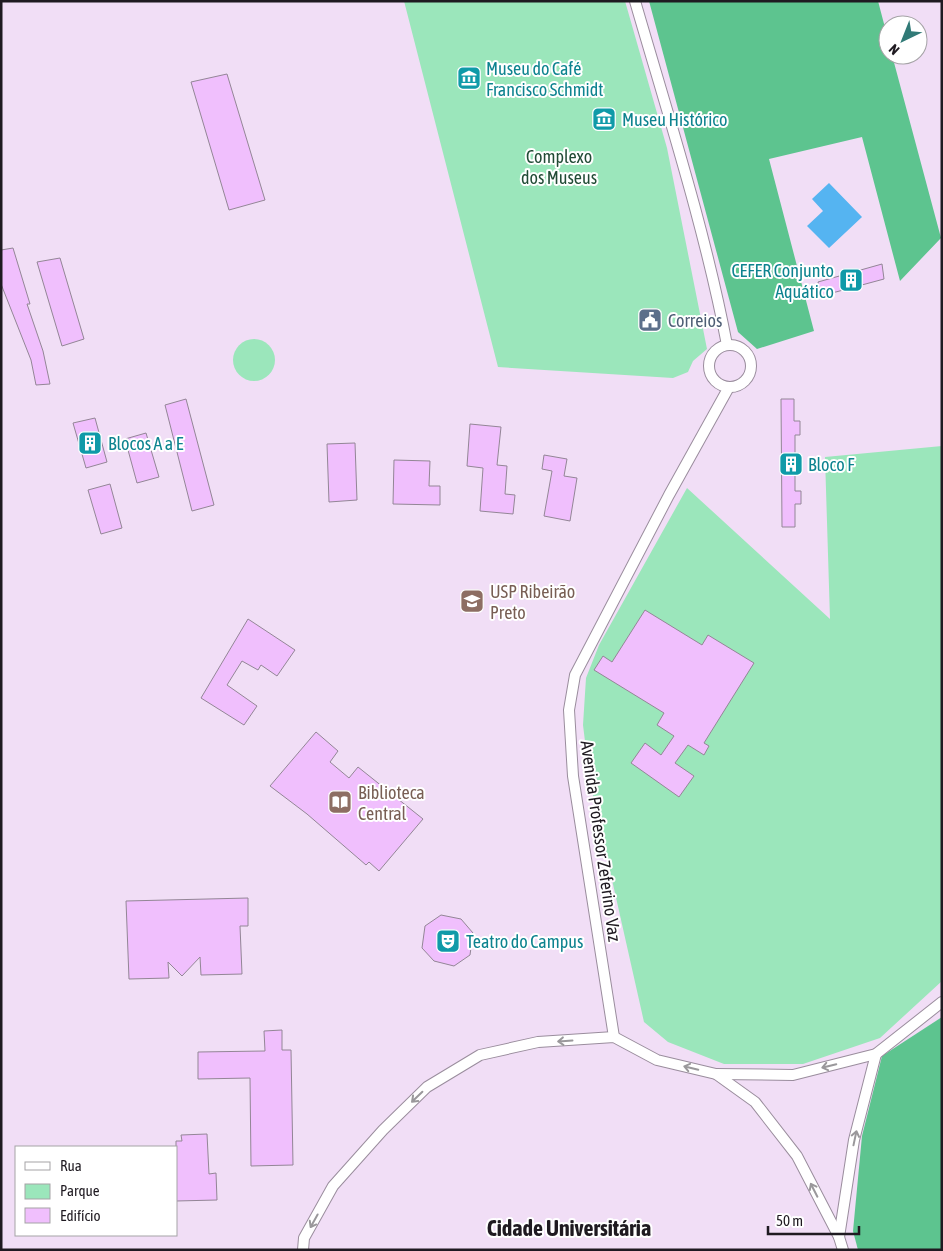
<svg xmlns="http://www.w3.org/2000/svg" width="943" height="1251" font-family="'Asap Condensed',sans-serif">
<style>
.built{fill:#f1def6;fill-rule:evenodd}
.green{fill:#9be6bb}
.forest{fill:#5dc48f}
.water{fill:#55b4f1}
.building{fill:#f0bffd;stroke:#938696}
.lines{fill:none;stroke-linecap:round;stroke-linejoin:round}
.minor-casing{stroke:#9a8d9d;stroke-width:12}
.minor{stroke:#fff;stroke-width:10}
.oneway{stroke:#9a989b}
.labels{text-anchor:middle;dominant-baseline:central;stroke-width:4;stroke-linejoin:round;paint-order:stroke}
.culture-label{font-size:18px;fill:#0d838f;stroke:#fff;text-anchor:start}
.park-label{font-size:18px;fill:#214b35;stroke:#fff}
.service-label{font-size:18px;fill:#4e5e75;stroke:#fff;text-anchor:start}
.education-label{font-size:18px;fill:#785e54;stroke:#fff;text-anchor:start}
.street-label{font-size:18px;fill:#1f1a21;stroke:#fff}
.district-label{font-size:22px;font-weight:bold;fill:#1f1a21;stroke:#fff}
</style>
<rect width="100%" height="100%" fill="#faecfe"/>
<path class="built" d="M1,1H942V1250H1ZM888,25H918V55H888ZM16,1147H176V1235H16Z"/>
<g class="green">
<path d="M404,1H625L667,148L707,349L693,361L688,372L673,378L498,367Z"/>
<circle cx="254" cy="360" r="21"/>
<path d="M942,446V981L880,1038L803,1064H724L668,1042L644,1022L590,782L583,725L586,678L599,645L687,488L830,619L825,457Z"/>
</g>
<g class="forest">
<path d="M649,1H878L888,39V55H892L941,238L900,281L862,137L769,159L814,331L757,349L738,332Z"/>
<path d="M942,1017V1250H858L853,1231L862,1136L882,1056Z"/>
</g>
<path class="water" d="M829,183L862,217L829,248L807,226L823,211L812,199Z"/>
<g class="building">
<path d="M227,74L265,200L229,210L191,82Z"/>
<path d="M13,248L30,304H27L43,351L50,384L36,385L31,360L1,284V250Z"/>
<path d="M60,258L84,339L62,346L37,262Z"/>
<path d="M882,264L884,279L821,296L818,282Z"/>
<path d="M186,399L214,505L192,511L165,405Z"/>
<path d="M781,399H794V421H800V435H795V457H801V470H795V491H801V504H795V527H782Z"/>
<path d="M95,418L107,462L86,468L73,423Z"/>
<path d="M470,424L501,427L497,465L507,466L505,494L515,495L513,514L480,511L483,468L467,466Z"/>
<path d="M146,433L159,477L137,483L125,439Z"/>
<path d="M355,443L357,500L329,502L327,444Z"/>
<path d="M544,455L567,459L564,476L577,478L570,521L544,516L552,471L542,469Z"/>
<path d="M394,460L430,461L429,486H440V505L393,504Z"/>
<path d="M110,484L122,528L101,534L88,490Z"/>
<path d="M645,610L702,645L708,635L754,663L704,743L709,746L704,755L688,745L675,763L694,776L679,797L631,763L645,743L661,755L674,736L657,725L664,713L594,670L603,656L612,662Z"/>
<path d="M248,619L295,650L277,676L261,665L258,670L242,661L227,685L257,706L244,725L201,698Z"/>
<path d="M316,732L338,751L330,762L349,778L358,767L423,819L379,871L369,862L366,865L307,814L270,786Z"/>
<path d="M248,898V926H240L242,974L201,975L200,957L182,976L168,962L169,978L129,979L126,901Z"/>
<path d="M441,915L461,919L473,933L470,955L454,966L434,961L422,948L425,926Z"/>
<path d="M282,1030V1050H291L293,1165L251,1166L250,1078L198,1079V1052L265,1051L264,1031Z"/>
<path d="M207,1134L209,1174L216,1173L217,1200L176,1201V1141H182L181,1135Z"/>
</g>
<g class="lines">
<g class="minor-casing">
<g id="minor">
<path d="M635,1C668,115 705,229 727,345"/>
<circle cx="730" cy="366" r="21"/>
<path d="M614,1037L573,776L569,710L575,675L669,495L729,387"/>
<path d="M716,1074L793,1075L876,1054L942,1002"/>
<path d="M839,1237L854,1140L876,1054"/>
<path d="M303,1250L304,1238L333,1186L383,1130L427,1087L480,1055L538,1042L614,1037L657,1060L716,1074L755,1102L797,1156L839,1237L843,1250"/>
</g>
</g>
<use href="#minor" class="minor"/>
</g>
<defs><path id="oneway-shaft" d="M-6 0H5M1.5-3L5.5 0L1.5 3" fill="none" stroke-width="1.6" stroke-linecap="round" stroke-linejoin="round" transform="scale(1.25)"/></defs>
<g class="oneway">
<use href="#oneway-shaft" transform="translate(565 1041) rotate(176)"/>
<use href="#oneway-shaft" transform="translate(829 1066) rotate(166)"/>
<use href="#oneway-shaft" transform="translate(691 1068) rotate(-166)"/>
<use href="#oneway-shaft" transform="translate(417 1097) rotate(136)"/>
<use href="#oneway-shaft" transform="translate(855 1138) rotate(-78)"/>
<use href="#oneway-shaft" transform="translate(814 1190) rotate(-117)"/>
<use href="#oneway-shaft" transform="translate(314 1221) rotate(119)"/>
</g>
<defs>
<g id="museum-square" transform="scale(1.25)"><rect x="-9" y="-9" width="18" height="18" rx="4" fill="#0f9aa8" stroke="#fff"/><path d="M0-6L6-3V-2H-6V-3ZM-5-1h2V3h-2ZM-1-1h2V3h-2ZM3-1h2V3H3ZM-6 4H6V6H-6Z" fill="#fff"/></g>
<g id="building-square" transform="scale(1.25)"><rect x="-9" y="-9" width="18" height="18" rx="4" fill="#0f9aa8" stroke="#fff"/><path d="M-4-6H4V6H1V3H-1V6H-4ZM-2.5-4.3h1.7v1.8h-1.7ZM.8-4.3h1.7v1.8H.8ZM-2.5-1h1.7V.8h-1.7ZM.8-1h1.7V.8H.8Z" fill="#fff"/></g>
<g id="civic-square" transform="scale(1.25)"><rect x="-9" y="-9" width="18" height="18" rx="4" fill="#5c6f8a" stroke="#fff"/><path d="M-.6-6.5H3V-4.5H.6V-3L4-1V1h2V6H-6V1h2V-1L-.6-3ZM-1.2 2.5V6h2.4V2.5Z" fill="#fff"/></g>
<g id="university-square" transform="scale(1.25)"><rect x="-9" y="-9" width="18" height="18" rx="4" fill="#8d6e63" stroke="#fff"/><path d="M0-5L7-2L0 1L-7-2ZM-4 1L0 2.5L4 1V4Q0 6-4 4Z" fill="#fff"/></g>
<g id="library-square" transform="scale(1.25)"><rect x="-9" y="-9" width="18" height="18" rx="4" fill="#8d6e63" stroke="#fff"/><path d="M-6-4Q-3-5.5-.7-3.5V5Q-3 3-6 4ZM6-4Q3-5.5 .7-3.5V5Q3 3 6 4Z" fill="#fff"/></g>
<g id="theatre-square" transform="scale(1.25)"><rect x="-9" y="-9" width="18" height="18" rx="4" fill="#0f9aa8" stroke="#fff"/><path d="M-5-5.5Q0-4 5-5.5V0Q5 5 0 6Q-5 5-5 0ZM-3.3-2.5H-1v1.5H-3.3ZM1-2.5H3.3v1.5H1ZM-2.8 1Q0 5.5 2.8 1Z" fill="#fff"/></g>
</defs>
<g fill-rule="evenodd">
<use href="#museum-square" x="469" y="78"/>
<use href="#museum-square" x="604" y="119"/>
<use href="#building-square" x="851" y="280"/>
<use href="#civic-square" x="650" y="320"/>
<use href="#building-square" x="90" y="443"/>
<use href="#building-square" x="791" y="464"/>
<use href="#university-square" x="472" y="601"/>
<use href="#library-square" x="340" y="802"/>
<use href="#theatre-square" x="448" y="941"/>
</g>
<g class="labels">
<g class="culture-label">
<text x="486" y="68">Museu do Café<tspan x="486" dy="21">Francisco Schmidt</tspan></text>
<text x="622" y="119">Museu Histórico</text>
<text x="834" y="270" text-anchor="end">CEFER Conjunto<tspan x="834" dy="21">Aquático</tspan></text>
<text x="108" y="443">Blocos A a E</text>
<text x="808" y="464">Bloco F</text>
<text x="466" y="941">Teatro do Campus</text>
</g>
<g class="park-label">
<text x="559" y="156">Complexo<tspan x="559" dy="21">dos Museus</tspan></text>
</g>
<g class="service-label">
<text x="668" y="320">Correios</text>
</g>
<g class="education-label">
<text x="490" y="591">USP Ribeirão<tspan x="490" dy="21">Preto</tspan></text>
<text x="358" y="792">Biblioteca<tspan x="358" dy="21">Central</tspan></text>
</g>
<g class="street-label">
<text transform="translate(601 841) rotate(82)">Avenida Professor Zeferino Vaz</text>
</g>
<g class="district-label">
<text x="569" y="1228">Cidade Universitária</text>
</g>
</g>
<rect width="943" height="1251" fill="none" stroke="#1f1a21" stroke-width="5"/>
<rect x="15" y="1146" width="162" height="90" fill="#ffffff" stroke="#a5a3a6"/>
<rect x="25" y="1162" width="25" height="8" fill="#ffffff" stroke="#a5a3a6"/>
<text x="60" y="1171" font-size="15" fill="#1f1a21">Rua</text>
<rect x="25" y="1184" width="25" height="15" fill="#9be6bb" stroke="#a5a3a6"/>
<text x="60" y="1196" font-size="15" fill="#1f1a21">Parque</text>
<rect x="25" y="1208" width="25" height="15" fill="#f0bffd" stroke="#a5a3a6"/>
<text x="60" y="1221" font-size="15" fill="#1f1a21">Edifício</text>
<g transform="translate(903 40) rotate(223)"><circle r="24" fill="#ffffff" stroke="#a5a3a6"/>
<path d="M0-4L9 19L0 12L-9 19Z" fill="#317a77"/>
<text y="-8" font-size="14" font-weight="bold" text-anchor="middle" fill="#1f1a21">N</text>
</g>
<path d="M768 1226v8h91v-8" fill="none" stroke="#1f1a21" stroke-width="2.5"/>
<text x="776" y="1226" font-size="15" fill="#1f1a21" stroke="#ffffff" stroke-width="4" paint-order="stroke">50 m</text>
</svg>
